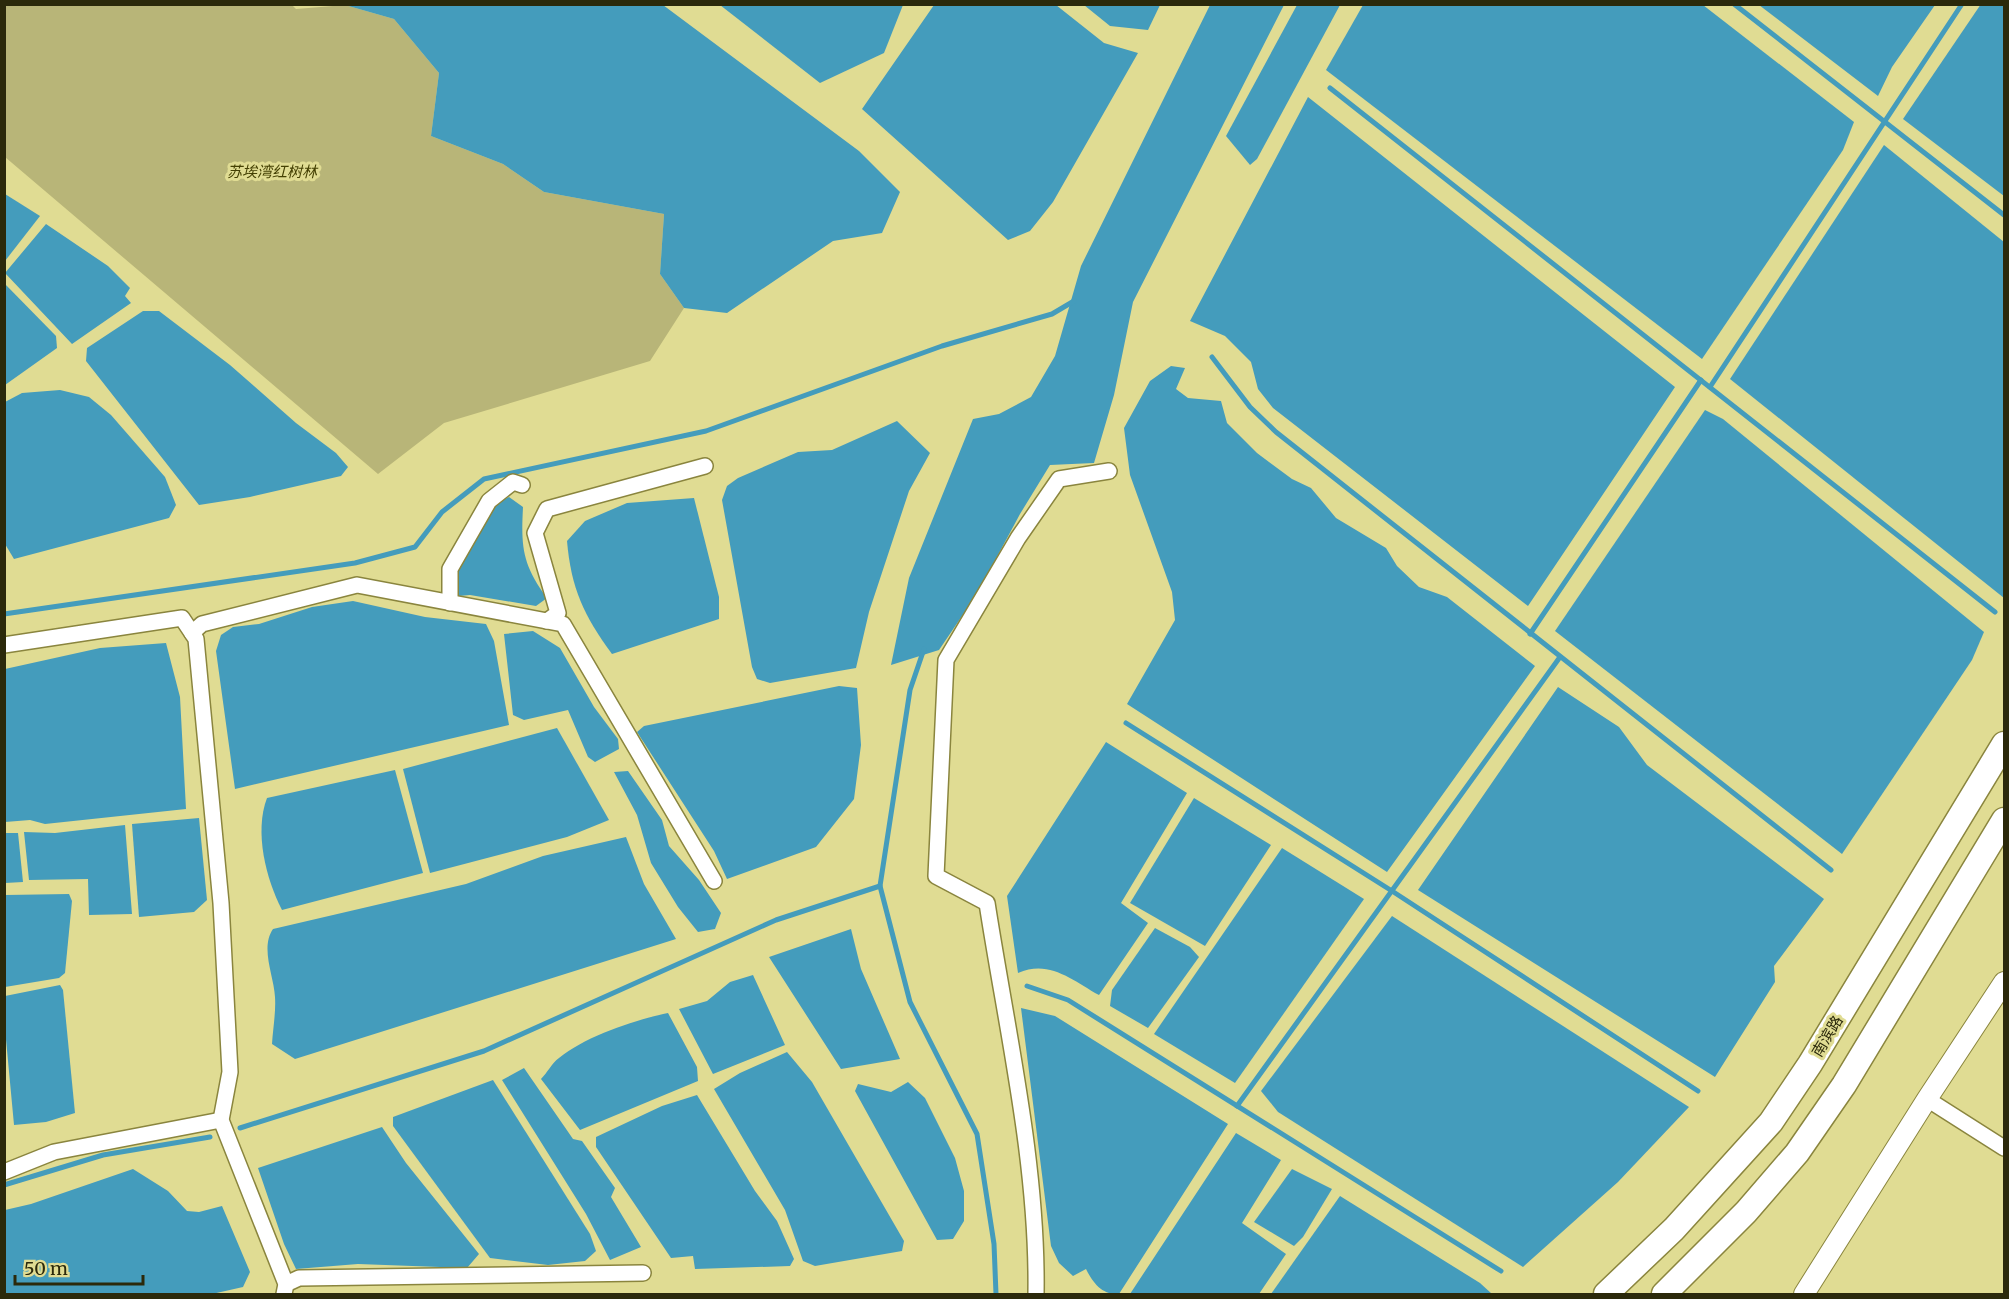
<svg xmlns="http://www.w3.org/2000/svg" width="2009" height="1299" font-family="Merriweather,'Noto Sans SC',serif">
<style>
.green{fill:#b8b578}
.water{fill:#449cbc}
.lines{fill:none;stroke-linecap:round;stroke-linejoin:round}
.stream{stroke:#449cbc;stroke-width:5}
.minor-casing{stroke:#8a853e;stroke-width:18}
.tertiary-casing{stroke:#8a853e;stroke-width:22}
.primary-casing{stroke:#8a853e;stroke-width:27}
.minor{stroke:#fff;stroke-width:15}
.tertiary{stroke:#fff;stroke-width:20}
.primary{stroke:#fff;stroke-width:24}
.labels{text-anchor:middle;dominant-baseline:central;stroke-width:6;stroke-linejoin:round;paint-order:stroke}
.park-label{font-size:15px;font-style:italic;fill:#444003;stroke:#e0dc93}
.street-label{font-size:15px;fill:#2b290b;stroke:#e0dc93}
</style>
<rect width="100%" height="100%" fill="#e0dc93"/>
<path class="green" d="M291,4L296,9L345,5L394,19L439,73L431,136L503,164L544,192L664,214L660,274L684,308L650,361L444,423L378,474L5,157V5Z"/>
<g class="water">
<path d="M1981,4L2004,5V196L1903,119Z"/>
<path d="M345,5H663L859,151L900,192L882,233L833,241L727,313L684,308L660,274L664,214L544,192L503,164L431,136L439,73L394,19Z"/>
<path d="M720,5H903L884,53L820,83Z"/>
<path d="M934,5H1056L1104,43L1138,53L1053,202L1030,231L1008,240L862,109Z"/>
<path d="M1084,5H1160L1148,30L1110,26Z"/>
<path d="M1210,5H1284L1133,302L1114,395L1094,463L1050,465L1020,514L977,594L939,650L891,665L909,578L973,419L999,414L1031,397L1055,356L1081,266Z"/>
<path d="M1297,5H1340L1257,159L1250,165L1226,136Z"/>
<path d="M1363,5H1703L1854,122L1843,150L1702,359L1326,70Z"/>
<path d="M1759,5H1935L1892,67L1878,96Z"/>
<path d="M1308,97L1675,387L1528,606L1273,408L1258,389L1251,362L1225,336L1190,321Z"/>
<path d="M1884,145L2004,242V598L1730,379Z"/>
<path d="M5,194L40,216L5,261Z"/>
<path d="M46,224L108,266L130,288L125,296L131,303L72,344L5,273Z"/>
<path d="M4,283L56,336L57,348L5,385Z"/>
<path d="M143,311H159L230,365L296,423L336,453L348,467L341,476L250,497L199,505L86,361L87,348Z"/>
<path d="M1171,366L1185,368L1176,389L1188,398L1221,401L1227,423L1257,453L1292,479L1311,488L1336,518L1386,548L1397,566L1419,587L1447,597L1535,666L1387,872L1127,704L1175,620L1172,592L1130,475L1124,428L1150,381Z"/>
<path d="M60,390L89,397L111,415L165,477L176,505L169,518L14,559L5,544V402L22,393Z"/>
<path d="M1705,410L1723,419L1984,632L1972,660L1842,854L1555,631Z"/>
<path d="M897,421L930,453L909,491L869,612L856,668L770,683L757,679L752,667L722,500L727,486L738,478L798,452L832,450Z"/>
<path d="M509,497L523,507C521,547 522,564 547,598L536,606L470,595L459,596L452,571L479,535L483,517L497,503Z"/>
<path d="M694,498L719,597V619L612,654C584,616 571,588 567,541L585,521L627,503Z"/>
<path d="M353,601L425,617L486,624L494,641L509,725L235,789L216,651L221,635L233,627L259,624L312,607Z"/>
<path d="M533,631L560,648L594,707L618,739L619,749L595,762L588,757L568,710L524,720L513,715L504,634Z"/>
<path d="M166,643L180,697L186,809L45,824L30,820L5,822V669L100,648Z"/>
<path d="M839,686L857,688L861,745L854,799L816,847L727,879L714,851L637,732L644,726Z"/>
<path d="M1558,687L1619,727L1647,765L1824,899L1774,966L1775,982L1715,1077L1418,890Z"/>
<path d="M557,728L609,820L567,837L430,873L403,769Z"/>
<path d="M1106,742L1187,793L1121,903L1148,923L1099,995C1072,980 1049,959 1018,973L1007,896Z"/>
<path d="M395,770L423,873L282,910C266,879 254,832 267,798Z"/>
<path d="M628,771L662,820L669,846L699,880L721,913L715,929L698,932L678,907L651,863L637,815L614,772Z"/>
<path d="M1194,798L1271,845L1205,946L1130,903Z"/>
<path d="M199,818L207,900L194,912L139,917L132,824Z"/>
<path d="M125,825L132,914L89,915L88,879L29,880L24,832L55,833Z"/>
<path d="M4,833H18L23,882L5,883Z"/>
<path d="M626,837L644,884L676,939L295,1059L272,1044C273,1028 276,1012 275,997C274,976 260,948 273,929L466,884L543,856Z"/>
<path d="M1282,848L1364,899L1235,1083L1154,1034Z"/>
<path d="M69,894L72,901L65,973L59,978L5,987V895Z"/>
<path d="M1392,916L1689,1107L1618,1182L1523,1267L1278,1112L1261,1091Z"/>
<path d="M1155,928L1190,947L1199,957L1148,1028L1110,1006L1112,990Z"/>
<path d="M851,929L861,969L900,1059L841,1069L769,957Z"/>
<path d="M753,975L785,1045L713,1074L679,1009L707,1001L730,982Z"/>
<path d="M60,985L63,990L75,1113L46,1122L14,1125L5,1029V996Z"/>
<path d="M1021,1008L1055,1016L1228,1124L1119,1294C1102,1295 1093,1283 1086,1269L1073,1276L1059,1263L1051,1246Z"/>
<path d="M668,1013L697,1067L698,1081L580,1130L541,1079C547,1073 552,1063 559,1058C586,1036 635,1020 668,1013Z"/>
<path d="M787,1052L812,1082L904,1241L902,1251L815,1266L803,1261L785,1210L714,1089L740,1073Z"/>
<path d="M524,1068L573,1139L582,1141L615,1188L611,1197L641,1247L610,1260L586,1214L502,1080Z"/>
<path d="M493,1080L590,1234L596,1251L585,1261L548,1265L490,1258L393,1126V1117Z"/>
<path d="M908,1082L925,1098L955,1158L964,1191V1221L953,1239L937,1240L855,1091L858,1084L891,1092Z"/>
<path d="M697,1095L755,1191L777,1221L794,1259L790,1266L695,1269L693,1256L671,1258L596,1147V1137L662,1106Z"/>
<path d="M382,1127L406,1163L479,1254L467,1268L358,1264L296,1269L284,1244L258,1168Z"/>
<path d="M1236,1133L1281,1160L1242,1223L1286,1254L1259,1294H1130Z"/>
<path d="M133,1169L168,1191L187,1211L199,1212L222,1206L250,1272L243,1287L212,1294H5V1210L31,1204Z"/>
<path d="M1292,1169L1332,1189L1303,1237L1294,1246L1254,1222Z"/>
<path d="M1340,1196L1480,1283L1492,1294H1271Z"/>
</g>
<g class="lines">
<g class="stream">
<path d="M1734,4L2004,215"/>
<path d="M1330,88L1995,612"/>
<path d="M1212,357L1250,407L1276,432L1831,870"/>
<path d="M1710,387L1962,4"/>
<path d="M4,614L355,563L415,547L442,512L484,479L706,431L942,346L1052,314L1074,301"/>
<path d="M1530,634L1701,380"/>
<path d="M1126,723L1392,891L1698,1091"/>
<path d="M880,886L910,1002L977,1134L994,1244L996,1294"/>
<path d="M1027,986L1068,1000L1501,1271"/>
<path d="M1237,1106L1560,657"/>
<path d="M240,1128L484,1051L776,920L880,886L910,690L924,649"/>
<path d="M4,1185L103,1155L210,1137"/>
</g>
<g class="minor-casing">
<g id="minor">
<path d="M450,603V569L489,501L513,482L522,485"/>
<path d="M547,621L558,613L535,533L547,509L705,466"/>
<path d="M192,633L202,624L357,585L563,624L714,881"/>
<path d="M4,645L182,618L196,639L221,903L230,1072L221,1120L286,1284L284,1294"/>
<path d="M1927,1099L2004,1148"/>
<path d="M4,1172L54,1152L221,1120"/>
<path d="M286,1284L299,1278L643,1273"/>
<path d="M1036,1294C1038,1164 1007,1032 987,903L936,876L946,660L1018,538L1059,479L1109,471"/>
</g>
</g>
<g class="tertiary-casing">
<path id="tertiary" d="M1804,1294L1927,1099L2004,982"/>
</g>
<g class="primary-casing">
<g id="primary">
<path d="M1606,1294L1674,1229L1771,1122L1810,1064L2004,744"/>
<path d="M1664,1294L1746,1212L1797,1153L1844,1085L2004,820"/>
</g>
</g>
<use href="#minor" class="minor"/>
<use href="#tertiary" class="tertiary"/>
<use href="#primary" class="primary"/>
</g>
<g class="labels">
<g class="park-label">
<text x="272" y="171">苏埃湾红树林</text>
</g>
<g class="street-label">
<text transform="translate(1827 1036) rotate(-59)">南滨路</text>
</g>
</g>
<rect width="2009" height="1299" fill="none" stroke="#2b290b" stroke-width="12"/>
<path d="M15 1275v9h128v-9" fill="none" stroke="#2b290b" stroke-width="3"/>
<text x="24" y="1275" font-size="18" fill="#2b290b" stroke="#e0dc93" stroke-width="4.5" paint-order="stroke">50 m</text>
</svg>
